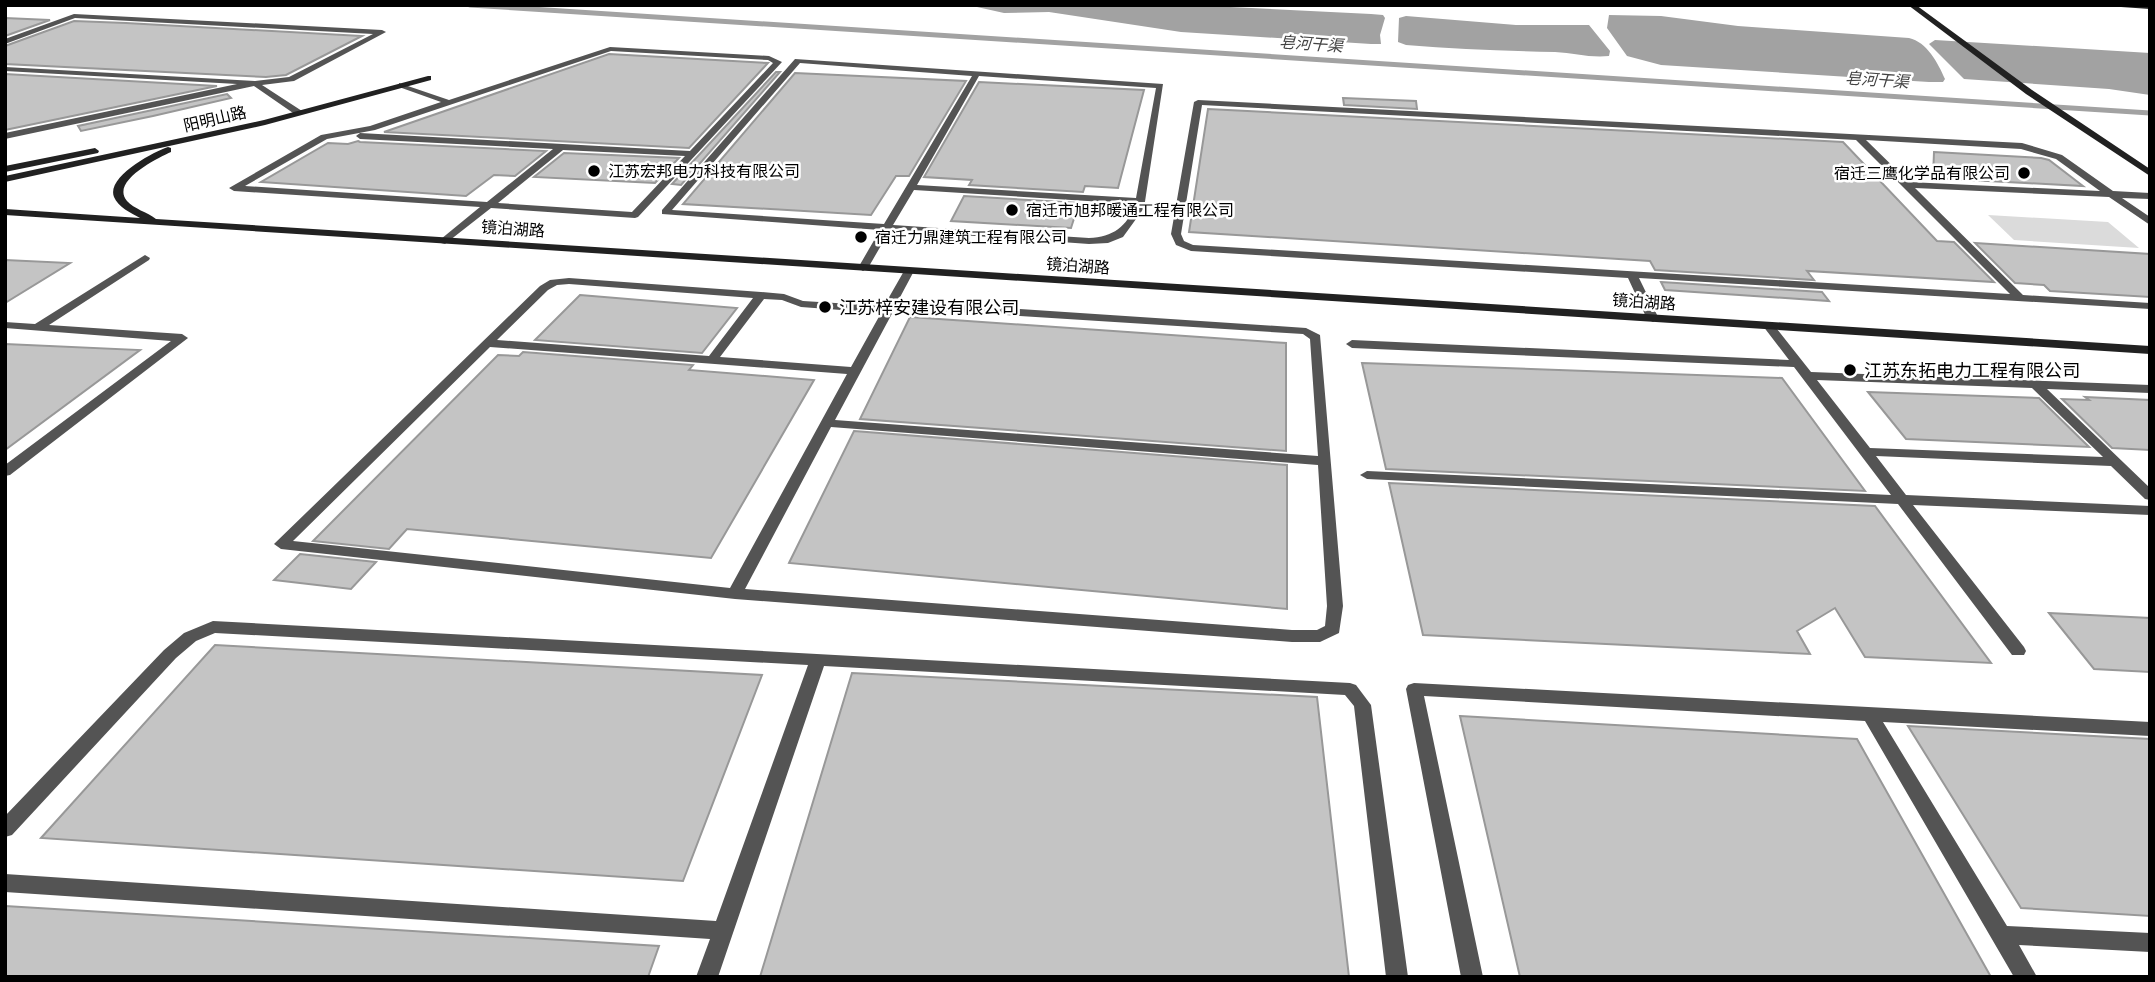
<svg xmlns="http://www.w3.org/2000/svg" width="2155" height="982" font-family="Raleway,'Noto Sans SC',sans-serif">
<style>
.green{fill:#dbdbdb}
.water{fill:#a2a2a2}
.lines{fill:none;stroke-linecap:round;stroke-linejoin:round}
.stream{stroke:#a2a2a2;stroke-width:5}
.building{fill:#c4c4c4;stroke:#989898;stroke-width:2}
.lane{fill:#545454;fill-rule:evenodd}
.secondary{fill:#212121;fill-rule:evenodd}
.poi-dot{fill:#000;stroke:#fff;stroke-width:2.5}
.labels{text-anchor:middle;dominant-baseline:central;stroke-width:5;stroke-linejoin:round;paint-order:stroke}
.far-water-label{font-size:16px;font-style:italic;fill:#434343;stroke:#fff}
.far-street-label{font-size:16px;fill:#000;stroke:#fff}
.far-poi-label{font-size:16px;fill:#000;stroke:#fff;text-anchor:start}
.poi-label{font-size:18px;fill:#000;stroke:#fff;text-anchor:start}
</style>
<rect width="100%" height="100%" fill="#fff"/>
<path class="green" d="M1988,215L2108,222L2139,248L2014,240Z"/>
<g class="water">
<path d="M968,5H1189L1371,14L1383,15L1385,18L1380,35L1381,44H1371L1181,32L1049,12L1004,13Z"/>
<path d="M1609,15L1661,16L1738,26L1909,38C1927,42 1938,63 1945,79L1943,82H1929L1661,65L1627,56L1607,28Z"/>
<path d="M1406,16L1516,25H1589L1610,51L1609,56C1590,58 1574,53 1555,52C1505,51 1456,49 1406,45L1398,42L1399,18Z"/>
<path d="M1935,40L2150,53V95L2109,89L1964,79L1929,44Z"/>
</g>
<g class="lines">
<path class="stream" d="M470,5L2150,113"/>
</g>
<g class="building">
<path d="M5,18L50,20L5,36Z"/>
<path d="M74,21L126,23L362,36L286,75L266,77L5,64V46Z"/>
<path d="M609,54L768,63L689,148L384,132Z"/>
<path d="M776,72H780L681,185L672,184Z"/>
<path d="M795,73L966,81L909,176H896L871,215L683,204Z"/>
<path d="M5,74L217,86L5,130Z"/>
<path d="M979,82L1144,90L1118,188L1085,186L1083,192L969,185L972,180L924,177Z"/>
<path d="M227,94L231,98L153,116L81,131L78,126Z"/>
<path d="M1343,98L1416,101L1417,109L1344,105Z"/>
<path d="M1208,109L1843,142L1937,241L1954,242L1994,282L1807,271L1814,280L1655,270L1650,261L1189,232Z"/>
<path d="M358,141L360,142L546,151L515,176L494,175L466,196L261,182L328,143L348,144Z"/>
<path d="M1934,152L2041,158L2049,160L2083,186L1933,178Z"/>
<path d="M564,153L679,158L655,183L534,177Z"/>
<path d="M964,196L1079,203L1071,228L951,221Z"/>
<path d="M1975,243L2150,254V297L2050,291L2044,285L2015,283Z"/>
<path d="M5,260L70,263L5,303Z"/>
<path d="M1661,282L1822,292L1829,301L1665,290Z"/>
<path d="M580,295L737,308L702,353L535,340Z"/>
<path d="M910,317L1286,343V451L860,419Z"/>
<path d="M5,344L140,350L5,450Z"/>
<path d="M523,352L693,365L689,370L814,380L711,558L407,529L389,549L313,541L498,355L519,356Z"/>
<path d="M1362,363L1782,378L1865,491L1386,469Z"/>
<path d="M1868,392L2039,398L2089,447L1906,439Z"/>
<path d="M2085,397L2150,400V450L2112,448L2062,399L2089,400Z"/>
<path d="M854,431L1287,465V609L789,563Z"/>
<path d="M1389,483L1875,506L1991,663L1865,657L1835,608L1797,631L1810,654L1423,635Z"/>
<path d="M300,554L376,562L351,589L274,580Z"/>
<path d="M2049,613L2150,618V672L2094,669Z"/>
<path d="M215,645L762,675L683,881L41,838Z"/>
<path d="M852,673L1317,697L1349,977H760Z"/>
<path d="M1460,716L1857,739L1991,977H1520Z"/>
<path d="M1908,726L2150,739V916L2021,908Z"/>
<path d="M5,906L659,946L648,977H5Z"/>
</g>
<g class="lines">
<g class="lane">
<path d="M74,14L382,30L386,32L294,81L262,85L302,111V115H296L254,86L5,139V133L237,84L5,71V67L255,81L289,77L373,34L75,18L5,44V39Z"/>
<path d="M610,47L769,56L782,62L638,217L635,218L491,208L445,244L441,243V239L480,207L234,191L229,188L321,135L370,126L441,102L399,87V83L449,100ZM611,51L768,60L773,63L690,151L360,133L356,136L360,139L553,149L487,202L245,186L327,139L375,130ZM563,150L685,156L632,212L498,203Z"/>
<path d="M795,59L1163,84L1144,208L1123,237L1108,243L1089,244L890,230L868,268L863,271L858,268L880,230L662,214V210ZM800,63L972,76L884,224L672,210ZM979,76L1156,88L1136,198L917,185ZM914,190L1135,204C1127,227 1113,237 1089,238L893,225Z"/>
<path d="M1198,100L2022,143L2062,155L2113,191L2150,193V199L2122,198L2150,217V225L2109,197L1915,188L2023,295L2150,303V309L1639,278L1659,319L1653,322L1647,319L1628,278L1191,251L1176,245L1171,234L1194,102ZM1202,105L1856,140L2010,294L1193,245L1184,241L1181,234ZM1866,140L2021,149L2056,159L2100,191L1909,182Z"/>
<path d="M145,255L150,258L149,260L49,325L182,334L188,338L10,475L5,476V465L171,341L5,328V322L35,324Z"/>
<path d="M909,268L914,271L898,301L1306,328L1320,335L1343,606L1339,633L1320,642H1292L735,599L281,549L274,544L540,286L550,280L569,278L761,292L784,294L803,301L884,306L904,271ZM569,284L753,298L709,356L497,340L548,290L557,285ZM764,299L782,300L801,307L881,313L851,367L720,357ZM895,308L1303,334L1310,339L1318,456L835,420ZM490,347L847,374L730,588L293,541ZM831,427L1318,465L1327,606L1325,626L1317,630H1292L745,589Z"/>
<path d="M1769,323L1773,324L1811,372L2150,385V393L2047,389L2150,488V500L2145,499L2111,466L1876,456L1906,495L2150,506V515L1913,505L2024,647L2026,651L2024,655H2012L1898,504L1367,479L1360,475L1367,471L1891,495L1794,367L1352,348L1346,344L1352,340L1789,360L1763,326ZM1817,380L2032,388L2103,457L1870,448Z"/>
<path d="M213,621L1350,683L1356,685L1371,705L1408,977H1386L1354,706L1345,695L824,666L718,977H696L710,939L5,892V874L716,921L808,665L215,633L196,641L176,658L12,835L5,837V816L164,650L184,633Z"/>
<path d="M1414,683L2150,722V736L1883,722L2007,926L2150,933V952L2019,945L2037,977H2014L1865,721L1424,696L1483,977H1461L1406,689L1408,685Z"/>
</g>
<g class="secondary">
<path d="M1908,5H1916L2032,90L2150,169V176L2026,94Z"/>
<path d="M2118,5H2150V9L2121,7Z"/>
<path d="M428,76H431V80L265,125L5,182V176L264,120Z"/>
<path d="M168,147L171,148V152C158,158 110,181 127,201C134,209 147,212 156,219L2150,346V354L5,215V209L140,218C131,213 118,207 114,197C106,177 153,152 168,147Z"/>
<path d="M95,148L99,151L98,153L5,172V166Z"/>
</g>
</g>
<g class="poi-dot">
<circle cx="594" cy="171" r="7"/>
<circle cx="2024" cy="173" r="7"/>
<circle cx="1012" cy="210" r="7"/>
<circle cx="861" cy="237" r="7"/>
<circle cx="825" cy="307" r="7"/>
<circle cx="1850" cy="370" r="7"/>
</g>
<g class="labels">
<g class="far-water-label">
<text transform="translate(1311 44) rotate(4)">皂河干渠</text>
<text transform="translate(1877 80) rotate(4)">皂河干渠</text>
</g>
<g class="far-street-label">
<text transform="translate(215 119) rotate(-13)">阳明山路</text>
<text transform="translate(513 229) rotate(4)">镜泊湖路</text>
<text transform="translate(1078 266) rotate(4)">镜泊湖路</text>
<text transform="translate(1644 302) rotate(4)">镜泊湖路</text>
</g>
<g class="far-poi-label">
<text x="608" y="171">江苏宏邦电力科技有限公司</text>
<text x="2010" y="173" text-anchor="end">宿迁三鹰化学品有限公司</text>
<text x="1026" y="210">宿迁市旭邦暖通工程有限公司</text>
<text x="875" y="237">宿迁力鼎建筑工程有限公司</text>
</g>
<g class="poi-label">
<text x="839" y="307">江苏梓安建设有限公司</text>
<text x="1864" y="370">江苏东拓电力工程有限公司</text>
</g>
</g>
<rect width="2155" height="982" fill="none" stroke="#000000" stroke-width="14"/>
</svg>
